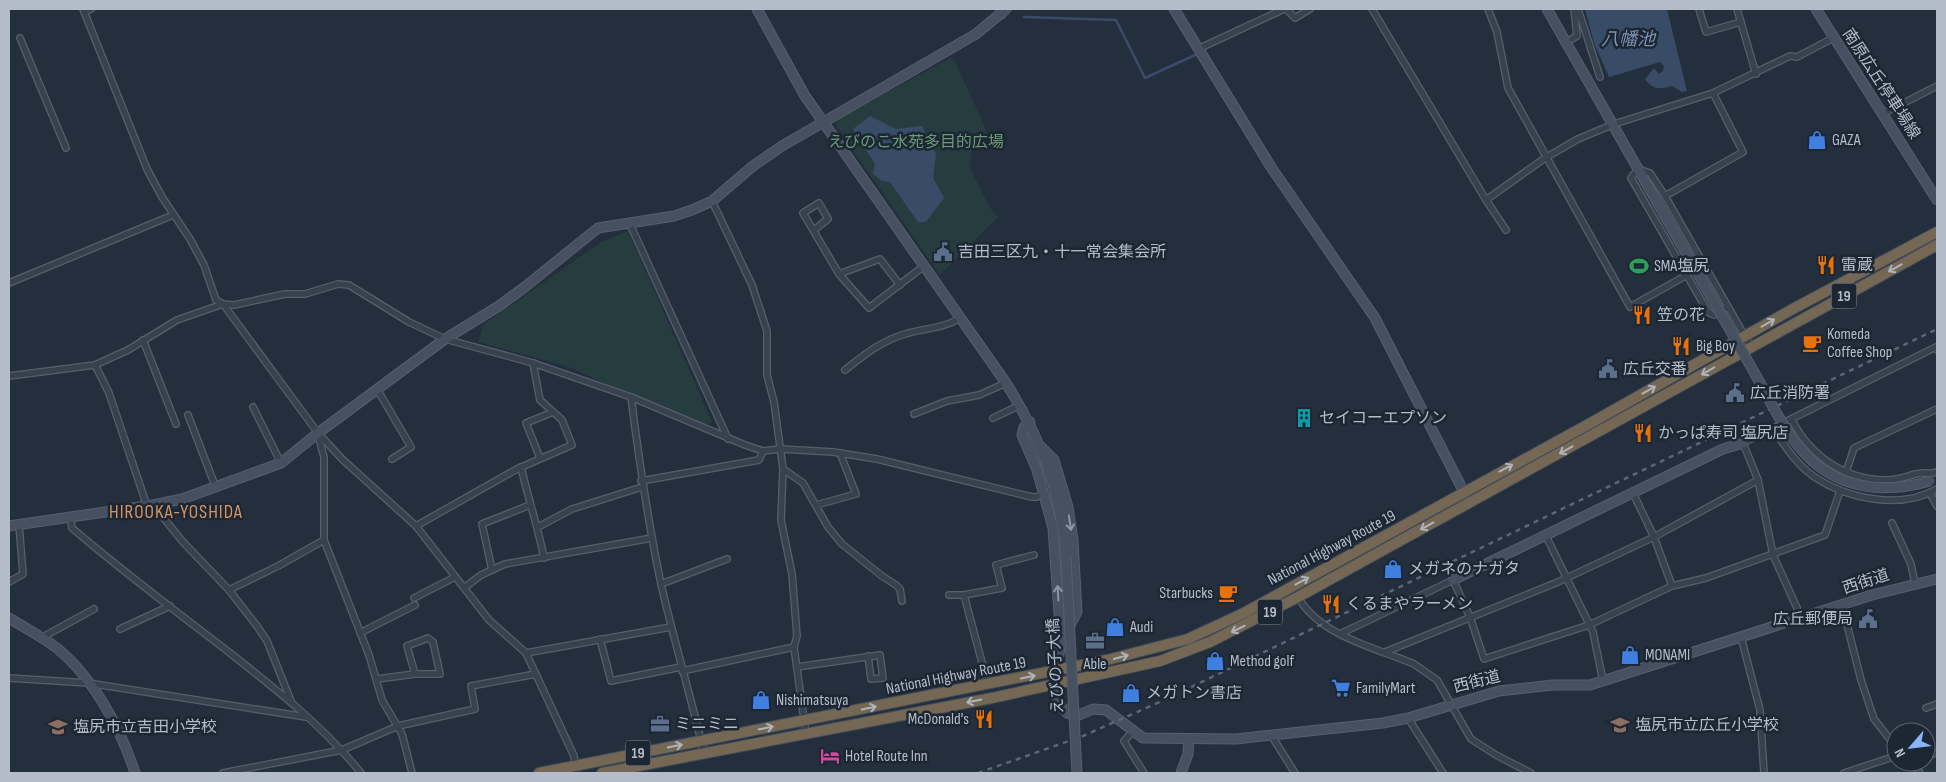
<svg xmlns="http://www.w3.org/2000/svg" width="1946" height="782" font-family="'Sofia Sans Condensed','Noto Sans JP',sans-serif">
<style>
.green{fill:#263c3f}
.water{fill:#394c67}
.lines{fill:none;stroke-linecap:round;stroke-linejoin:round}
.stream{stroke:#394c67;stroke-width:2.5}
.street-casing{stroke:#565f6c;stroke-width:8}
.secondary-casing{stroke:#565f6c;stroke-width:11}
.highway-casing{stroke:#434c59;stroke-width:12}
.street{stroke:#38414e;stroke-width:5.5}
.secondary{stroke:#465061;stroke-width:9}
.highway{stroke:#746855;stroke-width:10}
.rail{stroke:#5a6575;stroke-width:2.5;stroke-dasharray:5 5;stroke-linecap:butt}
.secondary-bridge-casing{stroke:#565f6c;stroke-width:11;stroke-linecap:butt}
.secondary-bridge{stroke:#465061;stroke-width:9}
.oneway{stroke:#aeb4bd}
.oneway2{stroke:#8e96a5}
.labels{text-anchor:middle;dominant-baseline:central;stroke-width:5;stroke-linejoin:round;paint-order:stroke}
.shield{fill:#1d2633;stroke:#878f9c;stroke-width:1}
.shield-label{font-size:15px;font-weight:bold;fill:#b4bcc9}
.street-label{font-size:16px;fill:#b4bcc9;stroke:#1d2633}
.poi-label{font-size:16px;fill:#b4bcc9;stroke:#1d2633;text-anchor:start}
.park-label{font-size:16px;fill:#6b9a76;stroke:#1d2633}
.water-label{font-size:18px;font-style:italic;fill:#7c92b1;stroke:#1d2633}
.quarter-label{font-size:19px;letter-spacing:1px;fill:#d59563;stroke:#1d2633}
</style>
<rect width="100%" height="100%" fill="#242f3e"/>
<g class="green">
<path d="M950,58L954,59L989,136L972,150L970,165L972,172L992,211L998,217L940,275L836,126L837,120Z"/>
<path d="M628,231L712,422L701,427L569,367L478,342L484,324L601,242Z"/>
</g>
<g class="water">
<path d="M1585,9H1667L1687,91L1682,92L1672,86C1659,90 1652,89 1645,79L1654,68L1659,74L1663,71L1664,66L1660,62L1609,77L1594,43Z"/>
<path d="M870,116L896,129L922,126L936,154L933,178L944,198L926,222H918L890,182L882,181L873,174L875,164L853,129Z"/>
</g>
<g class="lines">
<g class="stream">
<path d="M1024,17L1116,20L1145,78L1195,55"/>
<path d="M995,23L1005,17"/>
</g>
<g class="street-casing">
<g id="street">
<path d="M83,9L147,169L162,197L190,239L204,265L216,300L223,304L318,433L342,459L416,526L489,620L526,653L574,756L576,773"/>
<path d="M1286,9L1295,18L1310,9"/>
<path d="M1372,9L1486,200L1506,230"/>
<path d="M1488,9L1497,32L1508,88L1630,307L1687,275"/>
<path d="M1578,9L1600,77"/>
<path d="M1699,9L1706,32L1741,22"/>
<path d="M1737,9L1756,74"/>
<path d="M84,12L91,9"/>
<path d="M20,38L66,148"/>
<path d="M1572,39L1577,36L1574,9"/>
<path d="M1198,49L1284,9"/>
<path d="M1884,113L1937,86"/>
<path d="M1665,196L1743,152L1713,93"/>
<path d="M1486,200L1545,158L1578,139L1614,124L1713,93L1790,56L1797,57L1833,38"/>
<path d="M712,201L752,285L767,331V375L774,402L783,469L781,520L792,574L797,636L794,647L806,734"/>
<path d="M629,222L728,439"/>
<path d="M814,230L828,219L819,203L803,213L839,274L869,308L924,266"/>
<path d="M839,274L880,259L900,285"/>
<path d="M9,283L173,215"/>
<path d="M1728,307L1714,315L1708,312L1631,178L1638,169L1650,173L1665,196L1751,347"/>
<path d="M143,340L176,424"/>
<path d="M95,365L109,393L147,506"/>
<path d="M845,370C864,355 881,341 905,334C924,328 943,329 960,318"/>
<path d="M9,376L95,365L128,350L177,320L223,304L234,305L285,294H305L338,284L349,285L409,322L445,339L533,363L631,397L745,445L763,451L780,449L833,452L877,459L1032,497H1037L1043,493"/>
<path d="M377,389L411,447L392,459"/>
<path d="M631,397C639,460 648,522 661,584C674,641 691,697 704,753"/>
<path d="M253,407L281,463"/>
<path d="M914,414L947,401L979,395L1006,383"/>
<path d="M188,415L216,488"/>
<path d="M993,418L1020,405"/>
<path d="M1792,420C1810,456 1846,481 1888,480C1900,480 1911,474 1922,473C1927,473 1932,474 1937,472"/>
<path d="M1773,429C1785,446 1796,464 1813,476C1847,499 1900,510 1937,489"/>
<path d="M318,435L324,457V540L369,655L382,700L402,734L412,773"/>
<path d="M540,458L526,423L553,412"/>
<path d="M521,467C528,498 538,527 544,558"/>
<path d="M783,469L803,483L828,527L842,544L882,576L896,585L900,589L902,601"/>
<path d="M1846,472L1854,448L1937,409"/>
<path d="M641,481L759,460L763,451"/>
<path d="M1633,493L1654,537L1672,586"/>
<path d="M1930,493L1937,506"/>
<path d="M153,505L183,542L229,590L257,626L267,641L291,701"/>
<path d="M816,505L856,494L840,453"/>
<path d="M70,517L72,528C123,572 177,612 230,653C277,690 324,727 361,773"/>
<path d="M1892,523L1911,564L1915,583"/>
<path d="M416,526L517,469L572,445L562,420L540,400L533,363"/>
<path d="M538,527L572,509L642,487"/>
<path d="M1546,536L1593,632L1603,681"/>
<path d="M492,570L482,524L530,505"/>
<path d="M9,582L23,574L19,525"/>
<path d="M661,584L727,559"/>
<path d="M464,588L481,575L505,564L652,538"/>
<path d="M229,590L278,566L324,540"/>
<path d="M949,595H964L988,685"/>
<path d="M964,595L1002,588L996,565L1034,555"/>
<path d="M1298,597C1320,636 1376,648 1414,664L1437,680L1471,739L1496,755L1531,773"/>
<path d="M414,598L455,577"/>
<path d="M1842,605L1861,680L1874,719L1896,747"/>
<path d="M1802,619L1773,555L1758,480L1743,443L1936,347L1937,350"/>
<path d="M120,629L170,606"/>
<path d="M360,633L415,605"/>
<path d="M1340,634L1453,580L1470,617L1484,659L1589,625L1672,586L1706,578L1825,535L1840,491"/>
<path d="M1741,637L1760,710L1764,773"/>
<path d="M41,638L94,609"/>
<path d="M600,639L611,681L681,667"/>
<path d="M1385,652L1558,582L1654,537L1758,480"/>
<path d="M526,653L671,627"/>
<path d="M797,667L880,655L883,678L871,679L868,656"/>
<path d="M682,671L794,647"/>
<path d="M9,678L88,683L306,717"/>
<path d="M377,679L415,674H440L433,642L428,638L407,646L415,674"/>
<path d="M1926,708L1937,704"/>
<path d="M1408,718L1443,773"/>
<path d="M1133,731L1124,741L1144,773"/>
<path d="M1271,735L1295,773"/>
<path d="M1926,757L1937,752"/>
<path d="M1910,762L1920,773"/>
<path d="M223,773L342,750L398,726L475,709L471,686L536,674"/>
<path d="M1844,773L1896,756"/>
</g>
</g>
<g class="secondary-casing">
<g id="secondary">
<path d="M757,9L805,96L1006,383C1042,440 1060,490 1066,558"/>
<path d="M1174,9L1271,167L1375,318L1469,502"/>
<path d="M1547,9L1650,190"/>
<path d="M1816,9L1937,200"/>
<path d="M1030,422L1024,427L1022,435L1037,470L1053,528L1061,642"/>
<path d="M1041,447L1054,460L1068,507L1073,540L1077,612L1061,642L1056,671L1057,696L1060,705L1067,713L1079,715L1093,709L1106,710L1143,738L1236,739L1383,723L1408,718L1499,691L1553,685H1590L1872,595L1937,579"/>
<path d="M9,526L153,505L182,499L281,463L318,433L445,339L499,306L526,286L598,228L674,216L692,210L712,201L753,166L782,146L976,34L1006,9"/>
<path d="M1453,580L1723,449L1743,443"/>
<path d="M9,618C25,628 43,637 58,649C94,679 121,729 135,773"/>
<path d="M1181,773L1188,754L1189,739"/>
</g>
</g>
<g class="highway-casing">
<g id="highway">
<path d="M539,773L1107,660L1188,639L1244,613L1589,424L1791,310L1937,232"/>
<path d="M602,773L992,698L1160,661L1210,642L1298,597L1937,245"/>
</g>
</g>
<use href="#street" class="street"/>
<use href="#secondary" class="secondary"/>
<use href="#highway" class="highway"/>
<path class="rail" d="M978,773L1083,736L1162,701L1937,329"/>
<g class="secondary-bridge-casing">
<g id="secondary-bridge">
<path d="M1650,190C1684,249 1717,307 1750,365C1770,399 1788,444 1821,468C1854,491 1892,492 1930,481"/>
<path d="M1066,558L1077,773"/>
</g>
</g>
<use href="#secondary-bridge" class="secondary-bridge"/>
</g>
<defs><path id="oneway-shaft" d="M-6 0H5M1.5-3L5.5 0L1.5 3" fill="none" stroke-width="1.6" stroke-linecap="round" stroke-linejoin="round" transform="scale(1.25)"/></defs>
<g class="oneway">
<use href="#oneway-shaft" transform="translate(1895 268) rotate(151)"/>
<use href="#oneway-shaft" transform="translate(1768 323) rotate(-30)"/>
<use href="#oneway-shaft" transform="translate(1708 371) rotate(150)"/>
<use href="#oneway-shaft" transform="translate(1649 390) rotate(-29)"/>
<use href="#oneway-shaft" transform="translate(1566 450) rotate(151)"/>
<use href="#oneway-shaft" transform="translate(1506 468) rotate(-28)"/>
<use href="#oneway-shaft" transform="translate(1427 526) rotate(151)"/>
<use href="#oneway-shaft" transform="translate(1302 581) rotate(-28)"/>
<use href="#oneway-shaft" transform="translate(1238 629) rotate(154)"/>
<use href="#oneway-shaft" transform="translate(1121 657) rotate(-15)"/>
<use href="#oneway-shaft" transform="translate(1028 677) rotate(-11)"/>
<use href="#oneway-shaft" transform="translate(974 701) rotate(169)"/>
<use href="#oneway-shaft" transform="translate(869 708) rotate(-12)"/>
<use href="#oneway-shaft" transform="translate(766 728) rotate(-11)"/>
<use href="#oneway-shaft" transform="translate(675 746) rotate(-11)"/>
</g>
<g class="oneway2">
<use href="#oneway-shaft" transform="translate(1070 523) rotate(81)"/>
<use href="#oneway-shaft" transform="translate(1058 593) rotate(-93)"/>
</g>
<defs>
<g id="shop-bare" transform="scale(1.5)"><path d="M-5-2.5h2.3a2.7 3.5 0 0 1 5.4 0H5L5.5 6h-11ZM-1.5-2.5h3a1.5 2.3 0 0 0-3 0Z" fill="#3f7fe0" stroke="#1d2633" stroke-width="2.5" paint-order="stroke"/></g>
<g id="civic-bare" transform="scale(1.5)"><path d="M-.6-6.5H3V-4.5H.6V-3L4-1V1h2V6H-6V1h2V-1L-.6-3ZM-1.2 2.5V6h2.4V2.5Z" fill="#5c6f8a" stroke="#1d2633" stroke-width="2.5" paint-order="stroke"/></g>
<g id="restaurant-bare" transform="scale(1.5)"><path d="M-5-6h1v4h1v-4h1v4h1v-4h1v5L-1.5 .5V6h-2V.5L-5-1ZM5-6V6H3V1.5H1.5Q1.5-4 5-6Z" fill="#e8710a" stroke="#1d2633" stroke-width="2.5" paint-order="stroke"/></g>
<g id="stadium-bare" transform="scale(1.5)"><path d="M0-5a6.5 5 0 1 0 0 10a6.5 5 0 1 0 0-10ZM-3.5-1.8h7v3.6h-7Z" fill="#2e9e5b" stroke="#1d2633" stroke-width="2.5" paint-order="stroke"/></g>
<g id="cafe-bare" transform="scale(1.5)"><path d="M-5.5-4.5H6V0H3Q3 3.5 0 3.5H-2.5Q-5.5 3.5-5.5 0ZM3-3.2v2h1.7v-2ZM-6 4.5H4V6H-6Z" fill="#e8710a" stroke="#1d2633" stroke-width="2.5" paint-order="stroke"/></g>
<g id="building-bare" transform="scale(1.5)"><path d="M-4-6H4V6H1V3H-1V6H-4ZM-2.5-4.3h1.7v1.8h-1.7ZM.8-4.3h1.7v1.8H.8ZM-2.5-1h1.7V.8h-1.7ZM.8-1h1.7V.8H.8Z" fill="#0f9aa8" stroke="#1d2633" stroke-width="2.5" paint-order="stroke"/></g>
<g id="office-bare" transform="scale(1.5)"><path d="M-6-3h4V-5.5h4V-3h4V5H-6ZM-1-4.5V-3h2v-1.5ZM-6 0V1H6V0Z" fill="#5c6f8a" stroke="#1d2633" stroke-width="2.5" paint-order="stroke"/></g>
<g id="supermarket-bare" transform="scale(1.5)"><path d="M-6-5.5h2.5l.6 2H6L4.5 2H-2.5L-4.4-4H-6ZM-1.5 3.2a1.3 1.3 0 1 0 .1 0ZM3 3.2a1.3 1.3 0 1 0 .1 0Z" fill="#3f7fe0" stroke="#1d2633" stroke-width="2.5" paint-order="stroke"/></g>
<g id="school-bare" transform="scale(1.5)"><path d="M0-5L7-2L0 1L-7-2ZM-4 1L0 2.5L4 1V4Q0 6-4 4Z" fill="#8d6e63" stroke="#1d2633" stroke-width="2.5" paint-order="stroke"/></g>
<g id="hotel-bare" transform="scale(1.5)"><path d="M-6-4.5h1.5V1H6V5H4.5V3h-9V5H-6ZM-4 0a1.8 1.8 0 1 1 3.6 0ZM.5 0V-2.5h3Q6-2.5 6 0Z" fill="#d1479c" stroke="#1d2633" stroke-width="2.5" paint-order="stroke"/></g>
</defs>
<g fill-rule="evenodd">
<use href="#shop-bare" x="1817" y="140"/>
<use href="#civic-bare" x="943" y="252"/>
<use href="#restaurant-bare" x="1826" y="265"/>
<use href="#stadium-bare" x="1639" y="266"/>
<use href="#restaurant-bare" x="1642" y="315"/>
<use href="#cafe-bare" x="1812" y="343"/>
<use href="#restaurant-bare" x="1681" y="346"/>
<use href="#civic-bare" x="1608" y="369"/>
<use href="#civic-bare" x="1735" y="393"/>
<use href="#building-bare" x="1304" y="418"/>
<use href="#restaurant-bare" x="1643" y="433"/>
<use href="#shop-bare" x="1393" y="569"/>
<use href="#cafe-bare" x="1228" y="593"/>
<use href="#restaurant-bare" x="1331" y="604"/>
<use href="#civic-bare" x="1868" y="619"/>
<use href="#shop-bare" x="1115" y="627"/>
<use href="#office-bare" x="1095" y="641"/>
<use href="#shop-bare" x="1630" y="655"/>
<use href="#shop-bare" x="1215" y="661"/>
<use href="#supermarket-bare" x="1341" y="688"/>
<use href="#shop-bare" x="1131" y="693"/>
<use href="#shop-bare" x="761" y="700"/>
<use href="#restaurant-bare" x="984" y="719"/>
<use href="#office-bare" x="660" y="724"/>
<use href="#school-bare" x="1620" y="725"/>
<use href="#school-bare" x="58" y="727"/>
<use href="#hotel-bare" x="830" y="756"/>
</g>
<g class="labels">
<g class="shield">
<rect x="1831.5" y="283.5" width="25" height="25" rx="4"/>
<rect x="1257.5" y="599.5" width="25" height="25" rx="4"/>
<rect x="625.5" y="740.5" width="25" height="25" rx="4"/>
</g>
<g class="shield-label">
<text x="1844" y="296">19</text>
<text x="1270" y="612">19</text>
<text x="638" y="753">19</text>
</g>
<g class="street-label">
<text transform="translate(1881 84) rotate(57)">南原広丘停車場線</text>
<text transform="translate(1332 548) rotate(-28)">National Highway Route 19</text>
<text transform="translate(1866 582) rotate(-18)">西街道</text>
<text transform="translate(1056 666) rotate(-93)">えびの子大橋</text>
<text transform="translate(956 676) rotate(-11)">National Highway Route 19</text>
<text transform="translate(1477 682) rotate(-14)">西街道</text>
</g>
<g class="poi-label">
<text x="1832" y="140">GAZA</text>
<text x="958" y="252">吉田三区九・十一常会集会所</text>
<text x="1841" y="265">雷蔵</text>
<text x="1654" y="266">SMA塩尻</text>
<text x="1657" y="315">笠の花</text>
<text x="1827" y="334">Komeda<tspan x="1827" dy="18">Coffee Shop</tspan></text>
<text x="1696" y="346">Big Boy</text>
<text x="1623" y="369">広丘交番</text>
<text x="1750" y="393">広丘消防署</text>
<text x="1319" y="418">セイコーエプソン</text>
<text x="1658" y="433">かっぱ寿司 塩尻店</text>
<text x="1408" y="569">メガネのナガタ</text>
<text x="1213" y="593" text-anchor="end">Starbucks</text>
<text x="1346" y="604">くるまやラーメン</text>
<text x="1853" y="619" text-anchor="end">広丘郵便局</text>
<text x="1130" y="627">Audi</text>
<text x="1645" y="655">MONAMI</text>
<text x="1230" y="661">Method golf</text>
<text x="1095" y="664" text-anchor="middle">Able</text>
<text x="1356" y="688">FamilyMart</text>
<text x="1146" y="693">メガトン書店</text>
<text x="776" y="700">Nishimatsuya</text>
<text x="969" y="719" text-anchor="end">McDonald's</text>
<text x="675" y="724">ミニミニ</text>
<text x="1635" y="725">塩尻市立広丘小学校</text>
<text x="73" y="727">塩尻市立吉田小学校</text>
<text x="845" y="756">Hotel Route Inn</text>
</g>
<g class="park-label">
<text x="916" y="142">えびのこ水苑多目的広場</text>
</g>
<g class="water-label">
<text x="1628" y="39">八幡池</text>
</g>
<g class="quarter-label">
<text x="176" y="512">HIROOKA-YOSHIDA</text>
</g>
</g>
<rect width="1946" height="782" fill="none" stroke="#b4bcc9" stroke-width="20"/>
<g transform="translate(1911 747) rotate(242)"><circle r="24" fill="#1d2633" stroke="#59626f"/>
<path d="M0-4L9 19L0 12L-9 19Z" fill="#8ab4f8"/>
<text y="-8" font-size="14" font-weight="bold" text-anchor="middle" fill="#b4bcc9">N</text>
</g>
</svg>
